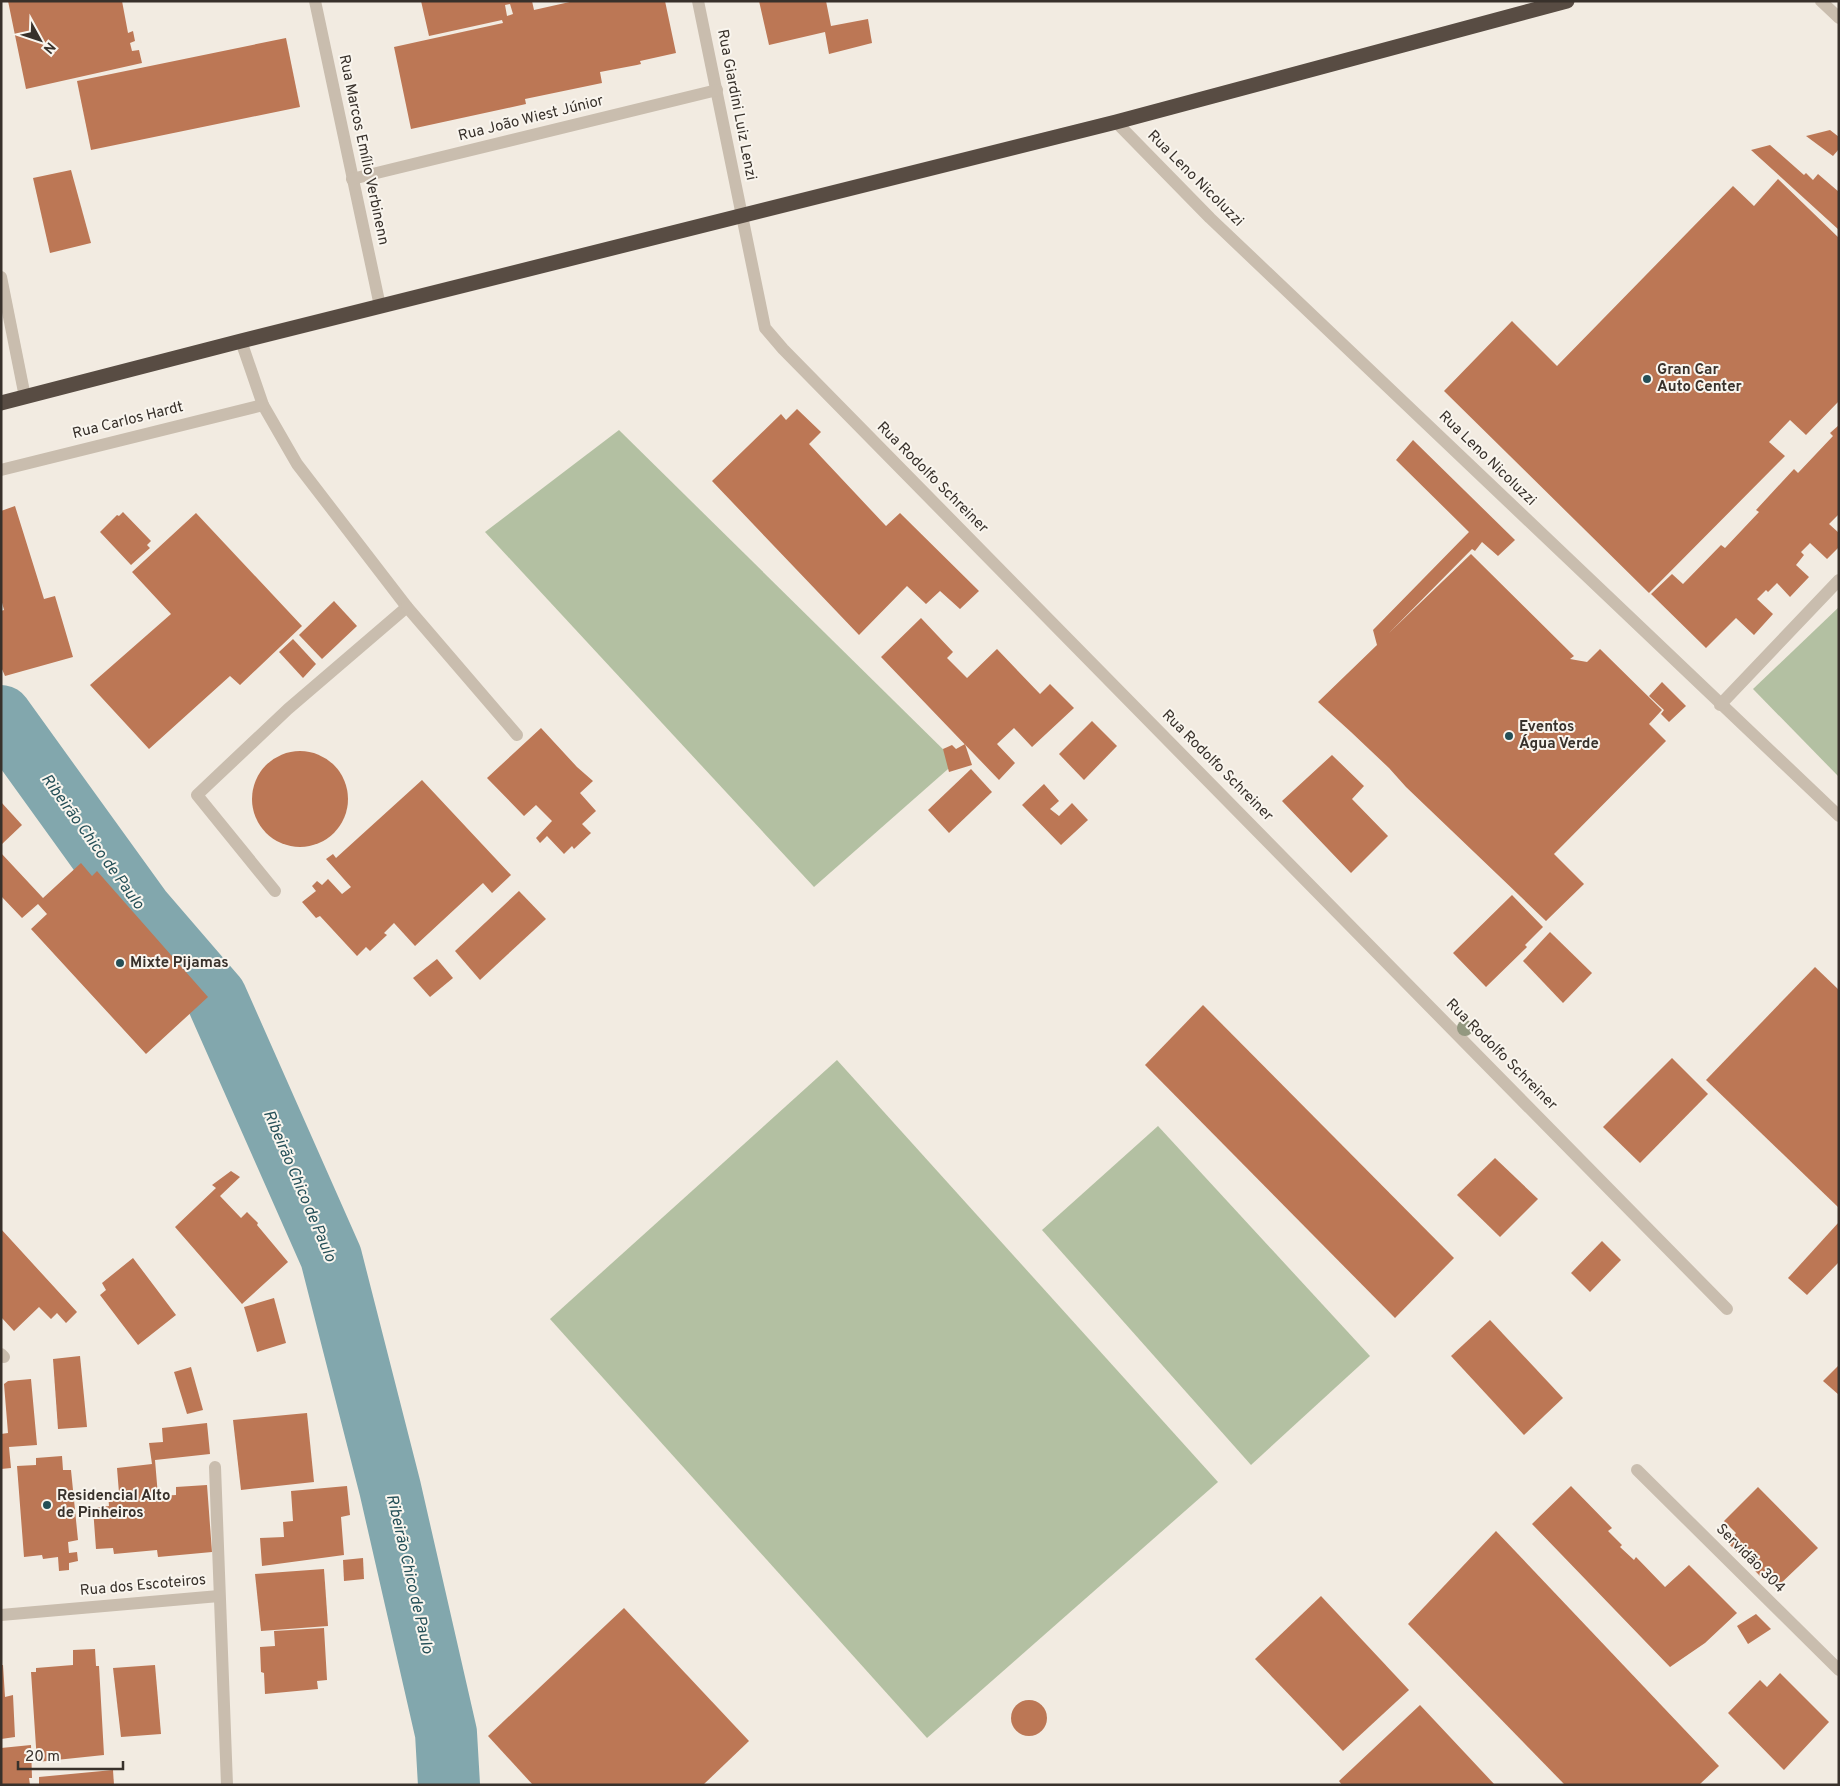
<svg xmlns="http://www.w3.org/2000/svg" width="1840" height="1786" font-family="Overpass,sans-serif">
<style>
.green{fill:#b3c0a2}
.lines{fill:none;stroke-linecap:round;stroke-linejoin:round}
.river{stroke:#82a7ad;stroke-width:62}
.building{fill:#bc7755;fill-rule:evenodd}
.lane{stroke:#c9bdae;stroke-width:12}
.street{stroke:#c9bdae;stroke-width:12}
.highway{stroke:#584c43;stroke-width:15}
.tree{fill:#939880}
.poi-dot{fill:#244f57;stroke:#f9f5ee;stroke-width:2}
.labels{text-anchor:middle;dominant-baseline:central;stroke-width:4;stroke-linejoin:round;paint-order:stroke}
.street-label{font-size:15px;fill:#38312b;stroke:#f9f5ee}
.poi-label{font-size:15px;font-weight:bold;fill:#38312b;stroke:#f9f5ee;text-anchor:start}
.water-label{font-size:16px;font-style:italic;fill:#244f57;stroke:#f9f5ee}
</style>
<rect width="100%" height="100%" fill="#f2ebe1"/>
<g class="green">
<path d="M619,430L956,762L814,887L485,532Z"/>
<path d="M1839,607V777L1753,689Z"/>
<path d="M837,1060L1218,1482L927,1738L550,1319Z"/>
<path d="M1158,1126L1370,1356L1251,1465L1042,1230Z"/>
</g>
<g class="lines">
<path class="river" d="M1,716L141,910L216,997L331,1257L390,1488L446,1733L449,1785"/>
</g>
<g class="building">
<path d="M8,1H122L128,33L133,31L135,41L130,43L132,51L139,50L142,63L26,89Z"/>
<path d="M421,1H532L534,10L574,1H665L676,53L640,61L641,64L637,65L600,72L602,83L525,99L526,104L411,129L394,47L503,23L502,20L429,36ZM510,4L513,14L507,16L505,5Z"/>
<path d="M759,1H826L831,26L868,19L872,43L829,54L825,32L769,45Z"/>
<path d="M286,38L300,107L91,150L77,81Z"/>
<path d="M1830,130L1839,137V149L1833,156L1806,136Z"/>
<path d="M1770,145L1804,175L1806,173L1813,180L1818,174L1839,192V230L1751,150Z"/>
<path d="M71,170L91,243L50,253L33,178Z"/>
<path d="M1778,179L1839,238V401L1806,435L1790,420L1769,442L1785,456L1649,593L1444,391L1512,321L1557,366L1733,186L1754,206Z"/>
<path d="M797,409L821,432L809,444L886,526L900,513L979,591L960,609L940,591L926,604L907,586L859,635L712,481L781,414L786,420Z"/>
<path d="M1839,425V514L1829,524L1839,533V547L1827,559L1810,543L1801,552L1804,555L1796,565L1809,577L1790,597L1777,583L1768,592L1766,590L1757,599L1773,614L1754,635L1736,618L1706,648L1651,594L1672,574L1683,584L1721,545L1725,548L1759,512L1756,510L1794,469L1798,473L1833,436L1830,433Z"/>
<path d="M1413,440L1515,540L1498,556L1482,542L1475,551L1472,549L1389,633L1471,554L1574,656L1570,659L1587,662L1600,649L1662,710L1649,724L1666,741L1554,854L1584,884L1546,921L1406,787L1389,768L1351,732L1318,702L1377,645L1373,630L1469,532L1396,460Z"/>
<path d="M15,506L44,599L55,596L73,657L5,676L1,667V611L4,610L1,599V511Z"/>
<path d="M123,512L151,541L147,545L150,548L131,565L100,532L117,515L119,516Z"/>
<path d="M196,513L302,626L240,685L230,676L149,749L90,685L171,614L132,572Z"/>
<path d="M334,601L357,626L322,659L299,635Z"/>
<path d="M921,618L953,652L947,658L967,678L997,649L1040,694L1050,684L1074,708L1032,747L1014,728L997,744L1015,763L999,780L881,657Z"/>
<path d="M293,639L316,664L303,678L279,652Z"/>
<path d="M1662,682L1686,706L1669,722L1661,714L1664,710L1649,696Z"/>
<path d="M1092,721L1117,746L1084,780L1059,754Z"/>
<path d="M541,728L577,767L593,781L580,793L596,811L582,824L591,833L574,849L572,846L564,854L547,836L540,843L536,838L552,821L536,805L524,816L487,778Z"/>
<path d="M965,744L972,765L949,772L943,749L952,745L956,749Z"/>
<circle cx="300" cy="799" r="48"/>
<path d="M1332,755L1364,786L1352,799L1388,836L1351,873L1282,801Z"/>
<path d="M971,769L992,792L949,833L928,810Z"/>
<path d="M422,780L511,875L492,893L483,883L415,946L394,923L384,933L387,935L370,951L366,947L357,956L320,916L316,918L302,902L316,891L312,886L317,881L322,885L328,879L342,894L351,887L326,859L333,854L336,858Z"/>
<path d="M1044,784L1059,801L1050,809L1059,816L1072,803L1088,820L1061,845L1022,805Z"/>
<path d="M1,802L22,825L1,845Z"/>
<path d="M1,853L43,898L81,863L92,876L97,871L208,997L146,1054L31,929L47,914L38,904L22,918L1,896Z"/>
<path d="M519,891L546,919L480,980L455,951Z"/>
<path d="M1512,895L1543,927L1525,945L1527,947L1486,987L1453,953Z"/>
<path d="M1550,932L1592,973L1563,1003L1523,961Z"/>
<path d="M437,959L453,978L430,997L413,978Z"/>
<path d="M1815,967L1839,990V1208L1706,1080Z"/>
<path d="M1203,1005L1454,1258L1395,1318L1145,1065Z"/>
<path d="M1672,1058L1708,1094L1640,1163L1603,1127Z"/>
<path d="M1495,1158L1538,1199L1500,1237L1457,1195Z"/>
<path d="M231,1171L240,1177L220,1196L241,1218L247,1212L258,1223L257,1225L288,1262L242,1304L175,1227L216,1188L212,1185Z"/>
<path d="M1839,1222V1262L1807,1295L1788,1278Z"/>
<path d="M1,1229L77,1312L66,1323L57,1313L51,1319L39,1307L14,1331L1,1317Z"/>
<path d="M1602,1241L1621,1260L1590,1292L1571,1273Z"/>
<path d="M133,1258L176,1315L138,1345L100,1295L106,1290L102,1283Z"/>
<path d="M274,1298L286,1343L257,1352L244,1307Z"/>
<path d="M1490,1320L1563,1398L1524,1435L1451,1356Z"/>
<path d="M80,1356L87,1427L58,1429L53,1359Z"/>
<path d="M1839,1365V1395L1823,1381Z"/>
<path d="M191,1367L203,1410L187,1414L174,1372Z"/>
<path d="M31,1379L37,1445L9,1447L11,1468L1,1469V1434L8,1433L4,1384L8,1381Z"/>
<path d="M307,1413L314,1482L241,1490L233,1420Z"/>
<path d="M207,1423L210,1454L155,1460L158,1496L176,1495V1487L207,1485L212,1552L158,1557L157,1550L114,1554L113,1548L96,1549L93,1508L109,1506L108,1494L119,1493L117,1468L152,1464L149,1443L163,1442L162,1428Z"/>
<path d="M62,1456L63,1470H71L78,1540L68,1542L69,1553L77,1552L78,1561L69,1563V1570L59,1571L58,1557L43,1559L42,1555L24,1557L17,1466L36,1465V1458Z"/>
<path d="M347,1486L350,1515L341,1517L344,1555L262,1566L260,1538L284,1537L283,1522L293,1521L291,1491Z"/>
<path d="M1571,1486L1612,1528L1608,1531L1622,1545L1620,1547L1634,1560L1636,1557L1665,1587L1689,1565L1737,1613L1705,1643L1670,1667L1532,1524Z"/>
<path d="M1758,1487L1818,1548L1778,1586L1765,1571L1760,1576L1728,1543L1736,1533L1724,1521Z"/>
<path d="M1496,1531L1719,1766L1699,1785H1565L1408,1624Z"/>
<path d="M363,1558L364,1579L344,1581L343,1560Z"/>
<path d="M324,1569L328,1626L261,1631L255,1574Z"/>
<path d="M1321,1596L1409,1690L1343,1751L1255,1659Z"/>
<path d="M624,1608L749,1741L703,1785H533L488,1736Z"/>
<path d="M1756,1614L1771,1629L1748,1644L1737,1626Z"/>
<path d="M324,1628L327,1680L317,1681L318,1689L265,1694L264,1673L261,1672L260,1647L275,1646L274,1631Z"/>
<path d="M95,1649L96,1666H99L104,1755L37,1762L31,1672H36V1668L73,1665V1650Z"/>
<path d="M1,1665H3L5,1697L13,1695L15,1737L1,1739Z"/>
<path d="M155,1665L161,1734L121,1737L113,1668Z"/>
<path d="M1780,1673L1829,1722L1784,1770L1728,1713L1760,1680L1767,1687Z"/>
<circle cx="1029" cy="1718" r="18"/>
<path d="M1420,1705L1495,1785H1342L1339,1781Z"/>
<path d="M31,1745L32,1778H29L30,1785H1V1748Z"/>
<path d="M113,1770L114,1785H39V1777Z"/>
</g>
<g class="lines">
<g class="lane">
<path d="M241,341L263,405L297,464L407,607L288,709L197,795L275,891"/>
<path d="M407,607L517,735"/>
</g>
<g class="street">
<path d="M315,1L380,306"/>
<path d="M698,1L765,328L783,349L1727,1309"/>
<path d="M1821,1L1839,18"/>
<path d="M1116,122L1210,218L1839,816"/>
<path d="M352,179L717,90"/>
<path d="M1,277L25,397"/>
<path d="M1,470L263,405"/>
<path d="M1720,705L1839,580"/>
<path d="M1,1354L4,1357"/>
<path d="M215,1467L227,1785"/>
<path d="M1637,1470L1839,1670"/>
<path d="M1,1615L219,1596"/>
</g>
<path class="highway" d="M1,403L241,341L1116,122L1567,1"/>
</g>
<circle class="tree" cx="1465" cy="1028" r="8"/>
<g class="poi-dot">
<circle cx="1647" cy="379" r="5"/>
<circle cx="1509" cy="736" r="5"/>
<circle cx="120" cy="963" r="5"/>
<circle cx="47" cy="1505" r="5"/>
</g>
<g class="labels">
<g class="street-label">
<text transform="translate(736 105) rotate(79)">Rua Giardini Luiz Lenzi</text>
<text transform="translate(531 119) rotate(-14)">Rua João Wiest Júnior</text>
<text transform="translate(363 150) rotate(78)">Rua Marcos Emílio Verbinenn</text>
<text transform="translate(1195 179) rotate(45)">Rua Leno Nicoluzzi</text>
<text transform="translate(128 421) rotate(-14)">Rua Carlos Hardt</text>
<text transform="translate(1487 459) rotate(44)">Rua Leno Nicoluzzi</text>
<text transform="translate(932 478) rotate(45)">Rua Rodolfo Schreiner</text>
<text transform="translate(1217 766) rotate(45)">Rua Rodolfo Schreiner</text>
<text transform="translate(1501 1055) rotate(45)">Rua Rodolfo Schreiner</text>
<text transform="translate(1750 1559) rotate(45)">Servidão 304</text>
<text transform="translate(143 1586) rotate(-5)">Rua dos Escoteiros</text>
</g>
<g class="poi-label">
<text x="1657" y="370">Gran Car<tspan x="1657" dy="17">Auto Center</tspan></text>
<text x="1519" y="727">Eventos<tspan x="1519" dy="17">Água Verde</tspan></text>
<text x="130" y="963">Mixte Pijamas</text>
<text x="57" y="1496">Residencial Alto<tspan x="57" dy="17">de Pinheiros</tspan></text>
</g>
<g class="water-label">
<text transform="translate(92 842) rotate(54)">Ribeirão Chico de Paulo</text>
<text transform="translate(299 1186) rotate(67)">Ribeirão Chico de Paulo</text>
<text transform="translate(409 1574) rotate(77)">Ribeirão Chico de Paulo</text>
</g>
</g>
<rect width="1840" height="1786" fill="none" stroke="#38312b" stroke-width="5"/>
<g transform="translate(40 40) rotate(130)" stroke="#f9f5ee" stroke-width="4" paint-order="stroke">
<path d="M0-4L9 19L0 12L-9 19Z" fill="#38312b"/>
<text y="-8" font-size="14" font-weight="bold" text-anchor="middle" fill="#38312b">N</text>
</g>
<path d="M18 1761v8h105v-8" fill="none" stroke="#38312b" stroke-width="2.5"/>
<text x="25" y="1761" font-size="15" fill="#38312b" stroke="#f9f5ee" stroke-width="4" paint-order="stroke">20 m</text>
</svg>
